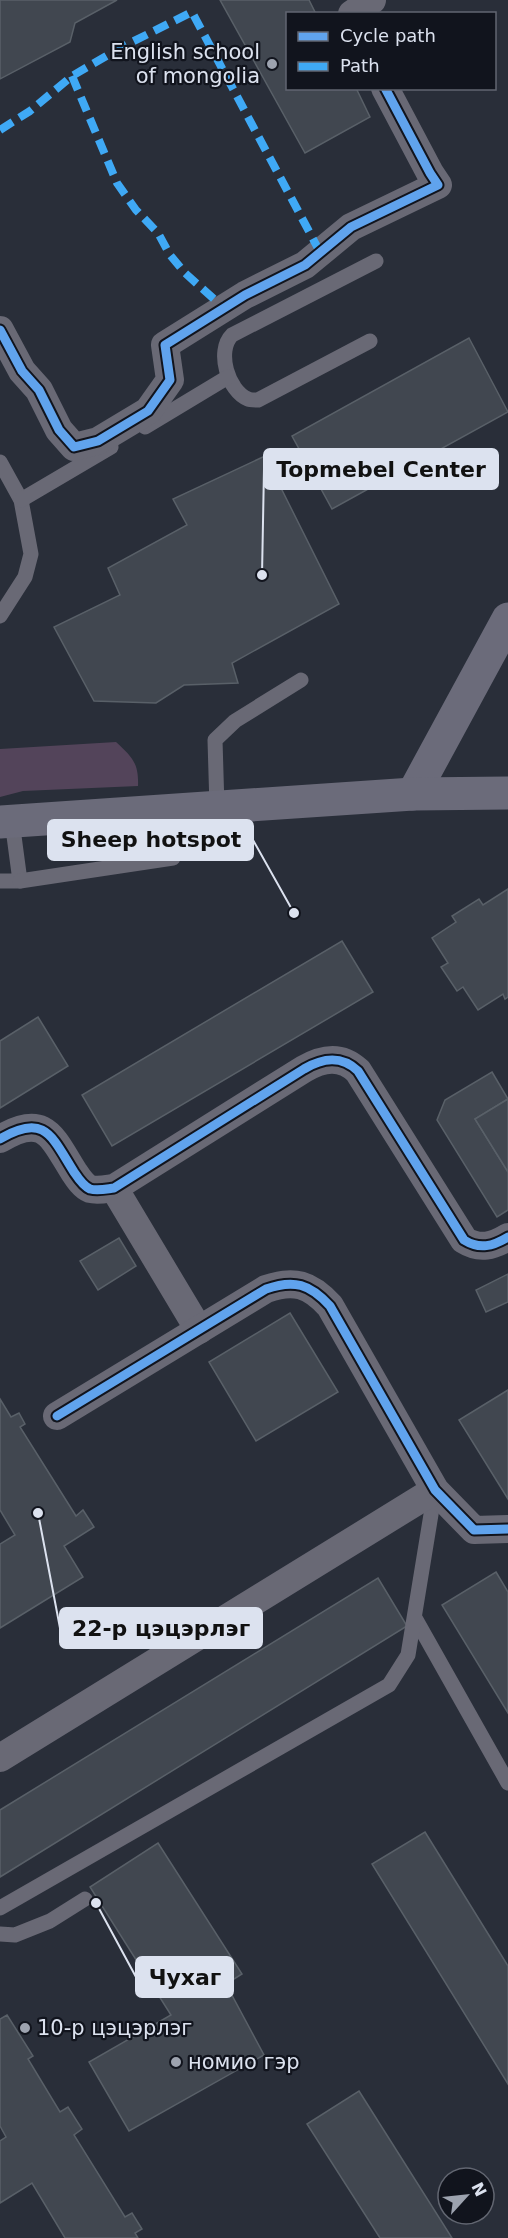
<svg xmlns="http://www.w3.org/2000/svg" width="508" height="2238" font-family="'DejaVu Sans',sans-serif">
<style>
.green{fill:#53445a}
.building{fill:#414750;stroke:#596068;stroke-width:1.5}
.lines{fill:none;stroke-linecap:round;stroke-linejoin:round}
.lane{stroke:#696975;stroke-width:15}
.street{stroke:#696975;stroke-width:28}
.secondary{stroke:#6b6b7a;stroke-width:33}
.quiet{stroke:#3fa9f5;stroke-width:8;stroke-dasharray:15 8;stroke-linecap:butt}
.cycleway-casing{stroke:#11141d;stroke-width:13}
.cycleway{stroke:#60a3ed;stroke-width:9}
.poi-dot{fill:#9da3af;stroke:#11141d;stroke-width:2}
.labels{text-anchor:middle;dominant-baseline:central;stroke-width:4.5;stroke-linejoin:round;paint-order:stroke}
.poi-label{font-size:21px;fill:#dce2ef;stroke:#11141d;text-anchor:start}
.leader{fill:none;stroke:#dce2ef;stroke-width:2}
.callout-dot{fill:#dce2ef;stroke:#11141d;stroke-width:2}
.callout{fill:#dce2ef;stroke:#dce2ef;stroke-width:2}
.callout-label{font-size:22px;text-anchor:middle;font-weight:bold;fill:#111}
</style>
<rect width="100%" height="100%" fill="#292e39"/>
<path class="green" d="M116,742C132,757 139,763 138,786L23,791L0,797V749Z"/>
<g class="building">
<path d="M0,0H117L75,23L70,42L0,79Z"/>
<path d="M220,0H309L316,14H288V88H356L370,117L305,153Z"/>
<path d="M469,338L508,412L332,509L292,436Z"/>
<path d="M265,456L339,604L232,663L238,683L184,685L156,703L94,701L54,627L120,595L108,568L187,525L173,499Z"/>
<path d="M508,889V997L505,999L503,994L478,1010L463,987L457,991L441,967L448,963L432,938L456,922L452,916L479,899L483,905Z"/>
<path d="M342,941L373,992L112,1146L82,1095Z"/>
<path d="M38,1017L68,1066L0,1108V1041Z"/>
<path d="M492,1072L508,1099L475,1119L508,1172V1210L497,1217L437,1120L445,1100Z"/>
<path d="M508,1099V1172L475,1119Z"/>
<path d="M119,1238L136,1266L98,1290L80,1261Z"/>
<path d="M508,1274V1302L486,1312L476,1290Z"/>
<path d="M290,1313L338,1392L256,1441L209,1362Z"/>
<path d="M508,1390V1499L459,1420Z"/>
<path d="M0,1399L11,1417L19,1413L25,1424L20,1427L76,1516L83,1510L94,1527L64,1546L83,1577L0,1628V1544L15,1535L0,1510Z"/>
<path d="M496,1572L508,1592V1713L442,1605Z"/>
<path d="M378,1578L407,1626L0,1877V1810Z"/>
<path d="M425,1832L508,1966V2084L372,1864Z"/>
<path d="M158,1843L242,1974L226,1984L264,2055L129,2131L89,2062L171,2015L90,1887Z"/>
<path d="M7,2015L33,2056L28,2059L60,2112L68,2107L82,2129L74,2135L125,2217L132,2213L142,2229L135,2233L138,2238H65L32,2183L0,2203V2141L6,2137L0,2126V2019Z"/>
<path d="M359,2091L452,2238H380L307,2124Z"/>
</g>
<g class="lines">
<g class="lane">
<path d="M370,341L258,400C256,400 250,400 248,399C228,391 216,351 232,335L376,261"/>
<path d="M145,427L228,377"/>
<path d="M0,462L21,500L31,554L25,577L0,616"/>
<path d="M21,500L111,447"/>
<path d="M217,807L215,740L235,721L301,680"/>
<path d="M0,881H20L12,821"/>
<path d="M20,881L173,858"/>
<path d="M415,1618L508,1783"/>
<path d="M0,1908L389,1685L408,1655L435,1490"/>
<path d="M0,1934L15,1935L50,1921L85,1899"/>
</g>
<g class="street">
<path d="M352,14L372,0"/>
<path d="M0,330L22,371L39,390L59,430L74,447L98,441L148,411L170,380L165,345L245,295L305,265L351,227L438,185L430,173L385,88"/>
<path d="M0,1139C45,1112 52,1137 74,1172C78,1178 83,1186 90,1189C98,1191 106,1189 114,1188L304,1069C323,1058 341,1055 358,1071L464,1240C480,1250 493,1246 508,1237"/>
<path d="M114,1188L199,1330"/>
<path d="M57,1416L266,1289C294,1279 310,1284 330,1306L435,1490L474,1530L508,1529"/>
<path d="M0,1758L435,1490"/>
</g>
<g class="secondary">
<path d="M413,794L508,619"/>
<path d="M0,822L413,794L508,793"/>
</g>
<g class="quiet">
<path d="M72,76L117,183L136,210L158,233L170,255L185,273L224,308"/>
<path d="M0,130L30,111L72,76L120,48L192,12L320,252"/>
</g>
<g class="cycleway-casing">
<g id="cycleway">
<path d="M0,330L22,371L39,390L59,430L74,447L98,441L148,411L170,380L165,345L245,295L305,265L351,227L438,185L430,173L385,88"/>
<path d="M0,1139C45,1112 52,1137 74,1172C78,1178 83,1186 90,1189C98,1191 106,1189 114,1188L304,1069C323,1058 341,1055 358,1071L464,1240C480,1250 493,1246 508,1237"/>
<path d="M57,1416L266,1289C294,1279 310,1284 330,1306L435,1490L474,1530L508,1529"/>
</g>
</g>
<use href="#cycleway" class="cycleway"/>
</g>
<g class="poi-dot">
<circle cx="272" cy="64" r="6"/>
<circle cx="25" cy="2028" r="6"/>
<circle cx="176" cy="2062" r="6"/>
</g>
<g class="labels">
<g class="poi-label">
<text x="260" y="52" text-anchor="end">English school<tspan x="260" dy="24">of mongolia</tspan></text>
<text x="37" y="2028">10-р цэцэрлэг</text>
<text x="188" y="2062">номио гэр</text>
</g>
</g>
<path class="leader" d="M262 575L264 469M294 913L253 840M38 1513L60 1628M96 1903L136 1977"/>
<g class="callout-dot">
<circle cx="262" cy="575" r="6"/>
<circle cx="294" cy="913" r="6"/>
<circle cx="38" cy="1513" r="6"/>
<circle cx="96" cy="1903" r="6"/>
</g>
<g class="callout">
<rect x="264" y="449" width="234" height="40" rx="6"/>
<rect x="48" y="820" width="205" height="40" rx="6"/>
<rect x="60" y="1608" width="202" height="40" rx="6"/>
<rect x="136" y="1957" width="97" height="40" rx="6"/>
</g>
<g class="callout-label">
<text x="381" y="477">Topmebel Center</text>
<text x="151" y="847">Sheep hotspot</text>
<text x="161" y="1636">22-р цэцэрлэг</text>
<text x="185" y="1985">Чухаг</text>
</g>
<rect x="286" y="12" width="210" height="78" fill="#11141d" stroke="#626671" stroke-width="1.5"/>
<rect x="298" y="32" width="30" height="9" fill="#60a3ed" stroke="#626671" stroke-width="1.5"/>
<text x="340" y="42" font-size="18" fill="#dce2ef">Cycle path</text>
<rect x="298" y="62" width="30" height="9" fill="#3fa9f5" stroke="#626671" stroke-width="1.5"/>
<text x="340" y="72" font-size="18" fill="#dce2ef">Path</text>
<g transform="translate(466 2196) rotate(63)"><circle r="28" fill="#11141d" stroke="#626671" stroke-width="1.5"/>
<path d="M0-4.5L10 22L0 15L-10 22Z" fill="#9da3af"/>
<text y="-9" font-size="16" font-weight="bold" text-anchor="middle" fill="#dce2ef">N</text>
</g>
</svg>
